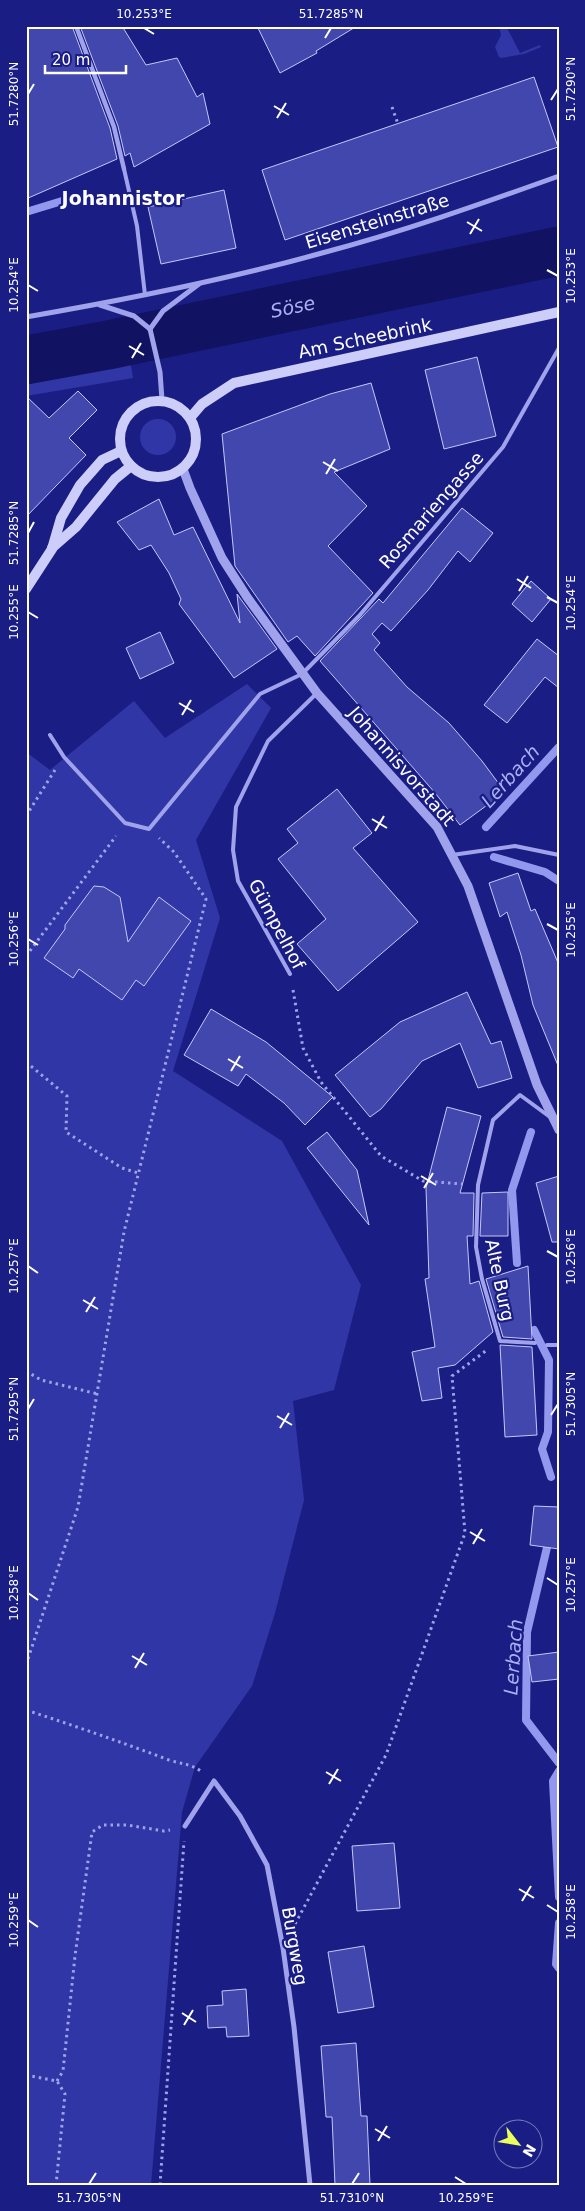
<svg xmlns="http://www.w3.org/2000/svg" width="585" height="2211" font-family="'DejaVu Sans',sans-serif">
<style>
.green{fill:#3036a5}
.water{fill:#111362;stroke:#9298ee}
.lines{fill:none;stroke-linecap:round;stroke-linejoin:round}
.stream{stroke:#9298ee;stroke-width:8}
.river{stroke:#111362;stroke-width:49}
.building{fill:#4247ae;stroke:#c5c7f9}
.path{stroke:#a0a3ec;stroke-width:3;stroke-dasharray:2.5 4;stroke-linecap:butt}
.service{stroke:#a0a3ec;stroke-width:4}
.pedestrian{stroke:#a0a3ec;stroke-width:4.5}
.minor{stroke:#a0a3ec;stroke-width:5}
.tertiary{stroke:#a0a3ec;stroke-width:9}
.secondary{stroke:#cccdf8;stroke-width:10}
.ticks{fill:none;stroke:#fff;stroke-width:2}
.labels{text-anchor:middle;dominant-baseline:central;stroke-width:4.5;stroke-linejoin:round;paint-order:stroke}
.street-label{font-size:18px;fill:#fff;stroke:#1a1e84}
.neighbourhood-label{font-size:19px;font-weight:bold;fill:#fff;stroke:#1a1e84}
.water-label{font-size:19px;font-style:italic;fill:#abaff3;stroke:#1a1e84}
.neatline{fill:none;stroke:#fff;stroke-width:2}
.ticks-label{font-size:12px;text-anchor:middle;fill:#fff}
</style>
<rect width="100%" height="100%" fill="#1a1e84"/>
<g class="green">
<path d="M499,26H506L520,53L540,45L541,47L524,54L501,58L499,57L495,47L501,35Z"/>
<path d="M129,354L133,378L26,396V373Z"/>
<circle cx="158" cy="437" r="18"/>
<path d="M247,684L271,708L196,840L220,918L173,1071L282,1141L361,1285L334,1390L293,1401L304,1500L275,1613L252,1686L195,1767L182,1812L151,2185H26V752L50,770L134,701L165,738Z"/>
</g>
<path class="water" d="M121,333L125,338L129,354L26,373V346L89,334L91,338Z"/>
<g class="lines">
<g class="stream">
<path d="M26,212L72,198"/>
<path d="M486,827L559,747"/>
<path d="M494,857L545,872L559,881"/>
<path d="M517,1263L512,1190L531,1132"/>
<path d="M534,1330L549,1360L548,1432L542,1449L551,1477"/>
<path d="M549,1539L527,1632L526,1720L559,1763"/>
<path d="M559,1771L553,1781L559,1897"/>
<path d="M559,1923L556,1964L559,1968"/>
</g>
<path class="river" id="s1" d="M26,360L108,345L559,251"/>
</g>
<g class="building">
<path d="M26,26H72L110,128L117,159L26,199Z"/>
<path d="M80,26H122L146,65L177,58L197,97L203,93L210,124L134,167L130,153L125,156L118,126Z"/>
<path d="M257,26H357L316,51L317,53L280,73Z"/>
<path d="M534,77L558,147L285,240L262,170Z"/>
<path d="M224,190L236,248L161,264L148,207Z"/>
<path d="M477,357L496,436L444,449L425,370Z"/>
<path d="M371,383L390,449L334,472L367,506L328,546L373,593L315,656L297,636L288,642L235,566L222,434L330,394Z"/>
<path d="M78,391L97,410L69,438L86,455L26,517V396L49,418Z"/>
<path d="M159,499L174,535L193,527L240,623L237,594L277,649L234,678L179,604L181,599L169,573L151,545L139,550L117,522Z"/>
<path d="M462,508L493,533L470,562L458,551L428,590L391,631L382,623L372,634L380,643L374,650L407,687L449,723L482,761L505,792L460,825L436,794L320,661L379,599L383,603Z"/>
<path d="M531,581L551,599L532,622L512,604Z"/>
<path d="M160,632L174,663L140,679L126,648Z"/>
<path d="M537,639L559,656V688L545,677L507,723L484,705Z"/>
<path d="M337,789L372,833L353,848L418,922L338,991L297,944L326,919L278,859L298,843L287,829Z"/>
<path d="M518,873L531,911L535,909L559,965V1068L533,1005L521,955L507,912L500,917L489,883Z"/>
<path d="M94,886L104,887L120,897L128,942L159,897L191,921L144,986L136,980L122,1000L79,969L73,978L44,958L65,929V925Z"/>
<path d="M467,992L491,1044L501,1041L512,1078L478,1088L460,1043L422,1061L381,1109L370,1117L335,1075L400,1022Z"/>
<path d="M211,1009L266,1042L333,1097L305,1125L284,1103L246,1074L238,1086L184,1055Z"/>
<path d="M447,1107L481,1116L460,1193H474L473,1236H467L470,1284L479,1281L493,1332L455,1365L438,1368L442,1398L422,1401L412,1352L435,1347L425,1279L429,1278L426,1188Z"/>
<path d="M327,1132L357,1170L369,1225L307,1148Z"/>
<path d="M559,1176V1242H552L536,1183Z"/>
<path d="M508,1192V1236H480L482,1193Z"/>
<path d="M528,1266L532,1339L503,1337L486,1279Z"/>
<path d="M500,1345L532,1347L537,1435L505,1437Z"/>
<path d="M534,1506L559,1507V1549L530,1545Z"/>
<path d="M559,1652V1679L532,1682L528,1656Z"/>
<path d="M394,1843L400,1908L357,1911L352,1846Z"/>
<path d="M364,1946L374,2007L338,2013L328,1952Z"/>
<path d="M246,1989L249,2036L227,2037L226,2027L208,2028L207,2006L223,2005L222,1991Z"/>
<path d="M356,2043L361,2116H367L370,2185H335L332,2117H326L321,2046Z"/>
</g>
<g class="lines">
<g class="path">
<path d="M392,107L398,124"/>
<path d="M26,816L55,770"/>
<path d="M26,956L116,836"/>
<path d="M293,990L303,1048L321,1082L381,1156L423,1181L462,1184"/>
<path d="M26,1062L67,1096L66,1132L122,1168L138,1173"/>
<path d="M26,1371L41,1380L98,1394"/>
<path d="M26,1665L78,1507L124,1232L206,899L174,852L159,838"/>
<path d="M26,1710C75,1726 121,1742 169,1760C181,1764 192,1764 202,1772"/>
<path d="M295,1924L386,1755L465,1533L452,1376L487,1350"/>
<path d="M26,2075L57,2081L65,2094L56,2185"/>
<path d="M57,2081L63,2071L75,1956L92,1832L103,1825H127L164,1831L170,1830"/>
<path d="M160,2185L184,1841"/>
</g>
<g class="service">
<path d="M124,169L137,226L145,295"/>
<path d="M50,735L64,757L125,823L149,829L260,694L302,674L359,616L503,447L559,348"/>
<path d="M452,855L515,846L559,855"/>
<path d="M290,974L238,881L233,850L236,807L268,741L317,693"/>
<path d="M535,1343L500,1341L482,1279L476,1247L478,1185L493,1120L520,1095L550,1117"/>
<path d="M547,1345H559"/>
</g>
<path class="pedestrian" d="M76,26L114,127L124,169"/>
<g class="minor">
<path d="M100,305L134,316L150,329"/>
<path d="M26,317C125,300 225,280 322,253C402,232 481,204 559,176"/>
<path d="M150,329L160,372L162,400"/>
<path d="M150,329L163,311L199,284"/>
<path d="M185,1826L214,1781L240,1816L267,1865L283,1948L294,2027L310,2185"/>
</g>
<path class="tertiary" d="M183,469L190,488L222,558L247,597L317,693L437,827L468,886L537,1085L559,1130"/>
<g class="secondary">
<circle cx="158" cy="439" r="38"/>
<path d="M190,418L202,404L234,383L559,312"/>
<path d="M52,548L76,527L115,479L131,466"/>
<path d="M26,589L52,549L61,518L80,485L102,460L121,451"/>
</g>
</g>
<path class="ticks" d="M144,28L154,34M325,38L331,28M28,94L34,84M551,100L558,89M274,106L289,115M277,118L286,103M467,222L482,231M470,234L479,219M547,270L558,276M28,285L38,291M129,346L144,355M132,358L141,343M323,462L338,471M326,474L335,459M28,533L34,522M517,579L531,588M519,591L528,576M547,597L558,603M28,612L38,618M179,703L194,712M182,715L191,700M372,819L387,828M375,831L384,816M547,924L558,930M28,939L38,945M228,1059L243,1068M231,1071L240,1056M421,1176L436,1185M424,1188L433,1173M547,1251L558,1257M28,1266L38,1273M83,1300L98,1309M86,1312L95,1297M28,1409L34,1399M551,1415L558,1404M277,1416L292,1425M280,1428L289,1413M470,1532L485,1541M473,1544L482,1529M547,1578L558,1585M28,1593L38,1600M132,1656L147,1665M135,1668L144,1653M326,1772L341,1781M329,1784L338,1769M519,1889L534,1898M522,1901L531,1886M547,1905L558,1912M28,1920L38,1927M182,2013L196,2022M184,2025L193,2010M375,2129L390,2138M378,2141L387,2126M455,2177L466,2184M89,2184L96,2173M352,2184L359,2173"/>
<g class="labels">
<g class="street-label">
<text transform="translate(377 221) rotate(-17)">Eisensteinstraße</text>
<text transform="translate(365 338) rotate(-12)">Am Scheebrink</text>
<text transform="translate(431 510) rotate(-49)">Rosmariengasse</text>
<text transform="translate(402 766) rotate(49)">Johannisvorstadt</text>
<text transform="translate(277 924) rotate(62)">Gümpelhof</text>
<text transform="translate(500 1280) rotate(78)">Alte Burg</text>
<text transform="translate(295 1946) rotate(80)">Burgweg</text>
</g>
<g class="neighbourhood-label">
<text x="123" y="198">Johannistor</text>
</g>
<g class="water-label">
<text stroke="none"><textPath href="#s1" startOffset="272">Söse</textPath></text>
<text transform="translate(510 776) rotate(-48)">Lerbach</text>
<text transform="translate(513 1657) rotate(-86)">Lerbach</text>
</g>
</g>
<rect width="585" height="2211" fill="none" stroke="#1a1e84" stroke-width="55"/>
<g transform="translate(518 2144) rotate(121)"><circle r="24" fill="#1a1e84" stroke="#7678b5"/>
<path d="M0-4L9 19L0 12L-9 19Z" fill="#ecfe5b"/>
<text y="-8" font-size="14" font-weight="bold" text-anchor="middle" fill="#ffffff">N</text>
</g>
<path d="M45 65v8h81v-8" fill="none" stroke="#ffffff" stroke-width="2.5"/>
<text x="52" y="65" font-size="15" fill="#ffffff" stroke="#1a1e84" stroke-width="4" paint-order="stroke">20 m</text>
<rect x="28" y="28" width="530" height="2156" class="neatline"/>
<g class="ticks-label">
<text x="144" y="18">10.253°E</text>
<text x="331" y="18">51.7285°N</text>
<text transform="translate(571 89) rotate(-90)" y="4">51.7290°N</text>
<text transform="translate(14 94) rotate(-90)" y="4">51.7280°N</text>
<text transform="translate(571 276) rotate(-90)" y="4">10.253°E</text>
<text transform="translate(14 285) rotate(-90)" y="4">10.254°E</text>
<text transform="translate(14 533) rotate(-90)" y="4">51.7285°N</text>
<text transform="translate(571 603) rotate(-90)" y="4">10.254°E</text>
<text transform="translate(14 612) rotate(-90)" y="4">10.255°E</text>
<text transform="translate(571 930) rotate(-90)" y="4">10.255°E</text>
<text transform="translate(14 939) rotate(-90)" y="4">10.256°E</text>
<text transform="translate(571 1257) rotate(-90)" y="4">10.256°E</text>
<text transform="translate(14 1266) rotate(-90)" y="4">10.257°E</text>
<text transform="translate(571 1404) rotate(-90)" y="4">51.7305°N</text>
<text transform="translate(14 1409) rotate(-90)" y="4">51.7295°N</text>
<text transform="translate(571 1585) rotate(-90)" y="4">10.257°E</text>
<text transform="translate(14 1593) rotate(-90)" y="4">10.258°E</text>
<text transform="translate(571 1912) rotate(-90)" y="4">10.258°E</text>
<text transform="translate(14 1920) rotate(-90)" y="4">10.259°E</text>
<text x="89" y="2202">51.7305°N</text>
<text x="352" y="2202">51.7310°N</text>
<text x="466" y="2202">10.259°E</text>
</g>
</svg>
